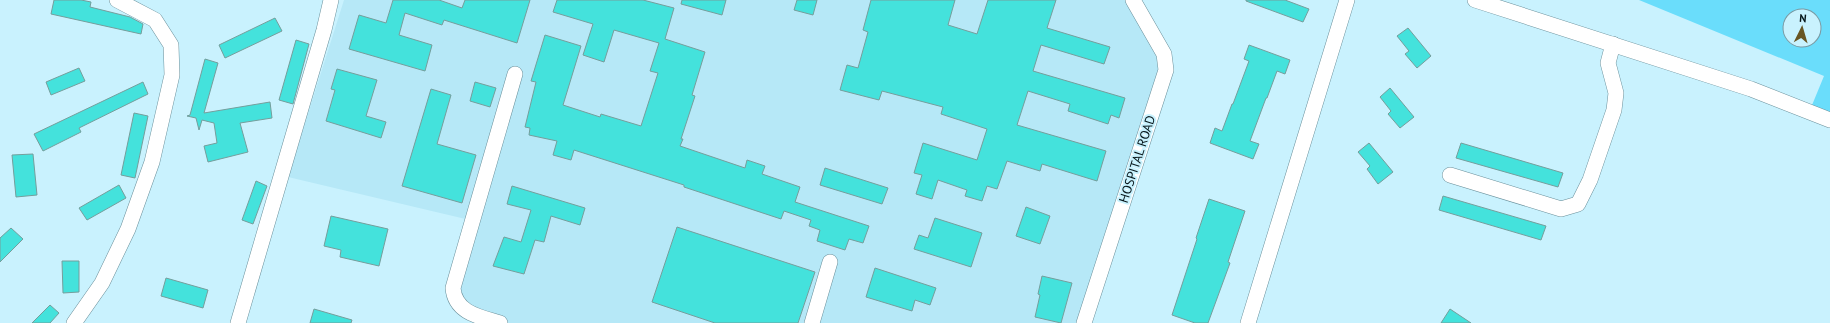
<svg xmlns="http://www.w3.org/2000/svg" width="1830" height="323" font-family="'PT Sans',sans-serif">
<style>
.built{fill:#b6e8f7}
.green{fill:#6addfb;fill-rule:evenodd}
.building{fill:#44e2dc;stroke:#759e9c}
.lines{fill:none;stroke-linecap:round;stroke-linejoin:round}
.minor-casing{stroke:#6a909b;stroke-width:16}
.minor{stroke:#fff;stroke-width:15}
.labels{text-anchor:middle;dominant-baseline:central;stroke-width:4;stroke-linejoin:round;paint-order:stroke}
.street-label{font-size:13px;fill:#07161a;stroke:#c9f2fe}
</style>
<rect width="100%" height="100%" fill="#c9f2fe"/>
<path class="built" d="M344,0H1131L1164,55L1083,323H507L471,312L455,290L474,221L288,177Z"/>
<path class="green" d="M1639,0H1830V119L1810,110L1824,76ZM1790,16H1814V40H1790Z"/>
<g class="building">
<path d="M54,0H81L91,2L90,7L130,17L143,24L141,34L51,14Z"/>
<path d="M393,0H439L462,8L465,0H530L517,43L444,20L442,25L405,13L399,35L432,45L425,71L349,49L359,15L386,23Z"/>
<path d="M557,0H643L674,8L665,39L705,52L692,95L695,96L681,139H683L680,146L745,168L747,160L765,166L762,174L800,187L795,202L869,226L863,243L849,239L845,250L817,241L820,230L809,226L811,220L784,211L781,219L684,187V185L574,150L571,160L553,155L557,141L529,135L530,128L525,127L536,82L531,81L545,35L581,46L563,105L600,117L601,114L641,126L658,73L650,71L659,43L614,30L604,62L583,55L593,24L553,12Z"/>
<path d="M682,0H726L722,15L681,4Z"/>
<path d="M797,0H817L813,15L794,10Z"/>
<path d="M871,0H955L948,25L977,34L988,0H1056L1047,28L1110,47L1104,64L1041,45L1033,71L1125,98L1119,118L1111,115L1108,124L1068,111L1070,104L1028,91L1017,125L1106,151L1097,181L1042,164L1040,171L1007,161L997,189L987,186L982,201L965,196L967,190L938,180L932,199L916,194L922,175L914,173L923,143L977,160L987,129L941,114L943,107L882,91L879,100L840,90L847,65L858,68L868,32L863,30Z"/>
<path d="M1246,0H1285L1309,9L1303,22L1246,1Z"/>
<path d="M275,18L282,31L225,58L219,45Z"/>
<path d="M1408,28L1431,56L1417,68L1405,54L1409,51L1397,36Z"/>
<path d="M296,40L309,44L293,104L279,100Z"/>
<path d="M1249,45L1290,60L1285,74L1277,71L1267,98H1266L1250,141L1259,144L1253,159L1210,143L1215,128L1222,131L1232,104H1233L1249,61L1244,59Z"/>
<path d="M205,59L218,63L204,113L270,102L272,118L240,123L248,152L208,162L204,146L217,143L214,123L202,120L199,130L196,118L187,116L190,115Z"/>
<path d="M79,68L85,81L51,95L46,82Z"/>
<path d="M337,69L377,80L366,116L386,122L381,138L326,121L335,90L331,89Z"/>
<path d="M143,82L148,94L79,128L81,132L43,151L34,134Z"/>
<path d="M475,82L496,88L490,107L470,101Z"/>
<path d="M1390,88L1414,117L1400,128L1388,114L1391,111L1380,97Z"/>
<path d="M431,89L451,95L437,144L476,155L462,203L402,186Z"/>
<path d="M134,113L148,116L135,178L121,175Z"/>
<path d="M1369,143L1393,172L1378,184L1367,169L1370,166L1358,152Z"/>
<path d="M1461,143L1563,173L1558,187L1456,158Z"/>
<path d="M33,154L37,195L16,197L12,155Z"/>
<path d="M825,168L888,188L882,204L820,185Z"/>
<path d="M256,181L267,186L253,224L242,220Z"/>
<path d="M119,185L126,198L87,220L79,208Z"/>
<path d="M512,186L585,208L580,225L551,216L544,242L535,240L524,274L493,266L504,237L521,242L531,210L507,204Z"/>
<path d="M1443,196L1546,226L1541,240L1439,210Z"/>
<path d="M1209,199L1245,211L1228,262L1230,263L1208,323H1195L1172,315L1197,239L1196,238Z"/>
<path d="M1026,207L1050,216L1040,244L1016,236Z"/>
<path d="M331,216L388,229L379,266L340,257L341,250L324,246Z"/>
<path d="M935,218L982,233L971,267L914,249L919,235L928,238Z"/>
<path d="M677,227L815,272L798,323H715L652,302Z"/>
<path d="M11,228L23,239L0,262V238Z"/>
<path d="M62,261H79V292L63,293Z"/>
<path d="M875,268L936,288L930,305L915,300L912,311L866,297Z"/>
<path d="M1042,276L1072,283L1061,323L1035,317L1040,295L1038,294Z"/>
<path d="M166,278L208,290L203,308L161,296Z"/>
<path d="M50,305L59,313L50,323H32Z"/>
<path d="M314,309L352,320L351,323H310Z"/>
<path d="M1450,309L1471,323H1441Z"/>
</g>
<g class="lines">
<g class="minor-casing">
<g id="minor">
<path d="M1475,0L1751,89L1830,120"/>
<path d="M1450,175L1561,209L1578,204L1590,180L1614,110L1616,93L1608,63L1613,44"/>
<path d="M74,323L102,283L128,229L152,162L172,75L171,45L155,20L117,0"/>
<path d="M238,323L324,30L331,0"/>
<path d="M500,323C480,317 455,313 453,288L515,74"/>
<path d="M812,323L830,262"/>
<path d="M1084,323L1166,70L1164,54L1133,0"/>
<path d="M1248,323L1347,0"/>
</g>
</g>
<use href="#minor" class="minor"/>
</g>
<g class="labels">
<g class="street-label">
<text transform="translate(1137 159) rotate(-72)">HOSPITAL ROAD</text>
</g>
</g>
<g transform="translate(1802 28) rotate(5)"><circle r="19" fill="#c9f2fe" stroke="#7b9aa3"/>
<path d="M0-3L7 15L0 10L-7 15Z" fill="#685523"/>
<text y="-6" font-size="11" font-weight="bold" text-anchor="middle" fill="#07161a">N</text>
</g>
</svg>
